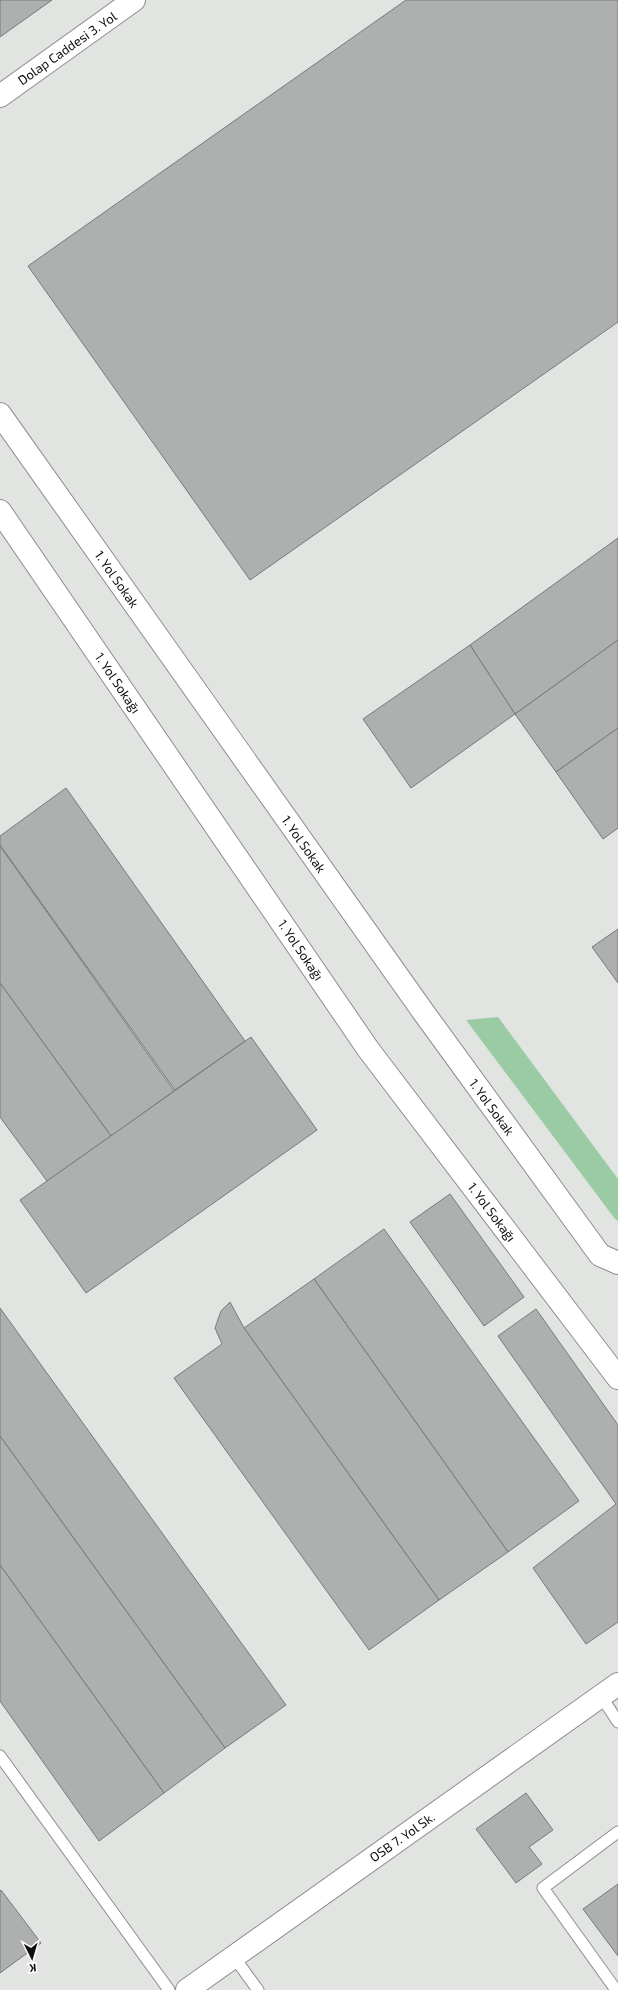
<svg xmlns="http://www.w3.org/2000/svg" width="618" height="1990" font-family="'Exo 2',sans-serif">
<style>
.green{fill:#9bcba5}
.building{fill:#adb0ae;stroke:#777a78}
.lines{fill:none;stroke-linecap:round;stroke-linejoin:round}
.lane-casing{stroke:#8c8f8d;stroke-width:13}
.street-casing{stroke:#8c8f8d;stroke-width:24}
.secondary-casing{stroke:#8c8f8d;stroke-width:24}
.lane{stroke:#fff;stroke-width:11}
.street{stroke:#fff;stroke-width:22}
.secondary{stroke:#fff;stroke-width:22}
.labels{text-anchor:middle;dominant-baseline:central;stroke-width:3;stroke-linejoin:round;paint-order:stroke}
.street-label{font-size:13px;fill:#0e0f0e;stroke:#fff}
</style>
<rect width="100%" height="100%" fill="#e1e4e1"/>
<path class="green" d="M498,1017L618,1179V1221L615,1219L466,1020Z"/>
<g class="building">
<path d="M0,0H52L0,37Z"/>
<path d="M406,0H618V322L250,580L28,266Z"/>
<path d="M618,538V640L515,714L470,645Z"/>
<path d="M618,640V728L556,772L515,714Z"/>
<path d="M470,645L515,714L411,788L363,719Z"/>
<path d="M618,728V828L603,839L556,772Z"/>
<path d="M66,788L245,1041L175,1090L0,845V836Z"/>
<path d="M0,846L174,1091L111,1136L0,983Z"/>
<path d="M618,929V983L592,947Z"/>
<path d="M0,983L111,1136L47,1181L0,1117Z"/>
<path d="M251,1037L317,1130L86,1293L20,1200Z"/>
<path d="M450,1194L524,1297L484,1326L410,1222Z"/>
<path d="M384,1229L579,1501L508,1552L314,1279Z"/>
<path d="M314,1279L508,1552L439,1600L244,1328Z"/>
<path d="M230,1302L244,1328L439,1600L369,1650L174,1378L222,1344L215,1328L221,1311Z"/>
<path d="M0,1308L286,1705L225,1748L0,1436Z"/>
<path d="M536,1309L618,1425V1622L586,1644L533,1568L616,1504L498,1336Z"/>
<path d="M0,1436L225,1748L164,1793L0,1565Z"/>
<path d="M0,1565L164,1793L99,1841L0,1701Z"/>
<path d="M526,1793L553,1830L529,1847L542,1864L516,1883L476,1829Z"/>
<path d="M618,1884V1956L583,1909Z"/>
<path d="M1,1890L41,1943L0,1973V1891Z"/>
</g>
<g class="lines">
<g class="lane-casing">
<g id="lane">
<path d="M601,1696L618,1722"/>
<path d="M0,1756L169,1990"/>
<path d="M234,1957L258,1990"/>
<path d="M616,1990L543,1888L618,1832"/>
</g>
</g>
<g class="street-casing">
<path id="street" d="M0,96L134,0"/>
</g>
<g class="secondary-casing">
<g id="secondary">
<path d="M0,414L424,1013L600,1255L618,1263"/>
<path d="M0,511L368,1049L618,1378"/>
<path d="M187,1990L618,1684"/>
</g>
</g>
<use href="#lane" class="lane"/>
<use href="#street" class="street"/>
<use href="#secondary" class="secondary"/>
</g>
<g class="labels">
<g class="street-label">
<text transform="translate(67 48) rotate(-35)">Dolap Caddesi 3. Yol</text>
<text transform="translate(117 579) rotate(55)">1. Yol Sokak</text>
<text transform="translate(118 683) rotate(56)">1. Yol Sokağı</text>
<text transform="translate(304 844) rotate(55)">1. Yol Sokak</text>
<text transform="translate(301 950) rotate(56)">1. Yol Sokağı</text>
<text transform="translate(492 1107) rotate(54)">1. Yol Sokak</text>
<text transform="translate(492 1212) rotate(53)">1. Yol Sokağı</text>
<text transform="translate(402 1837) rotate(-35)">OSB 7. Yol Sk.</text>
</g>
</g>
<g transform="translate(32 1958) rotate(175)" stroke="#ffffff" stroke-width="3" paint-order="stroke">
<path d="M0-3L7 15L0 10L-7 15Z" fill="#0e0f0e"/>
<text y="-6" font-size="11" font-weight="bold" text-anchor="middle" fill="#0e0f0e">K</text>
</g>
</svg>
